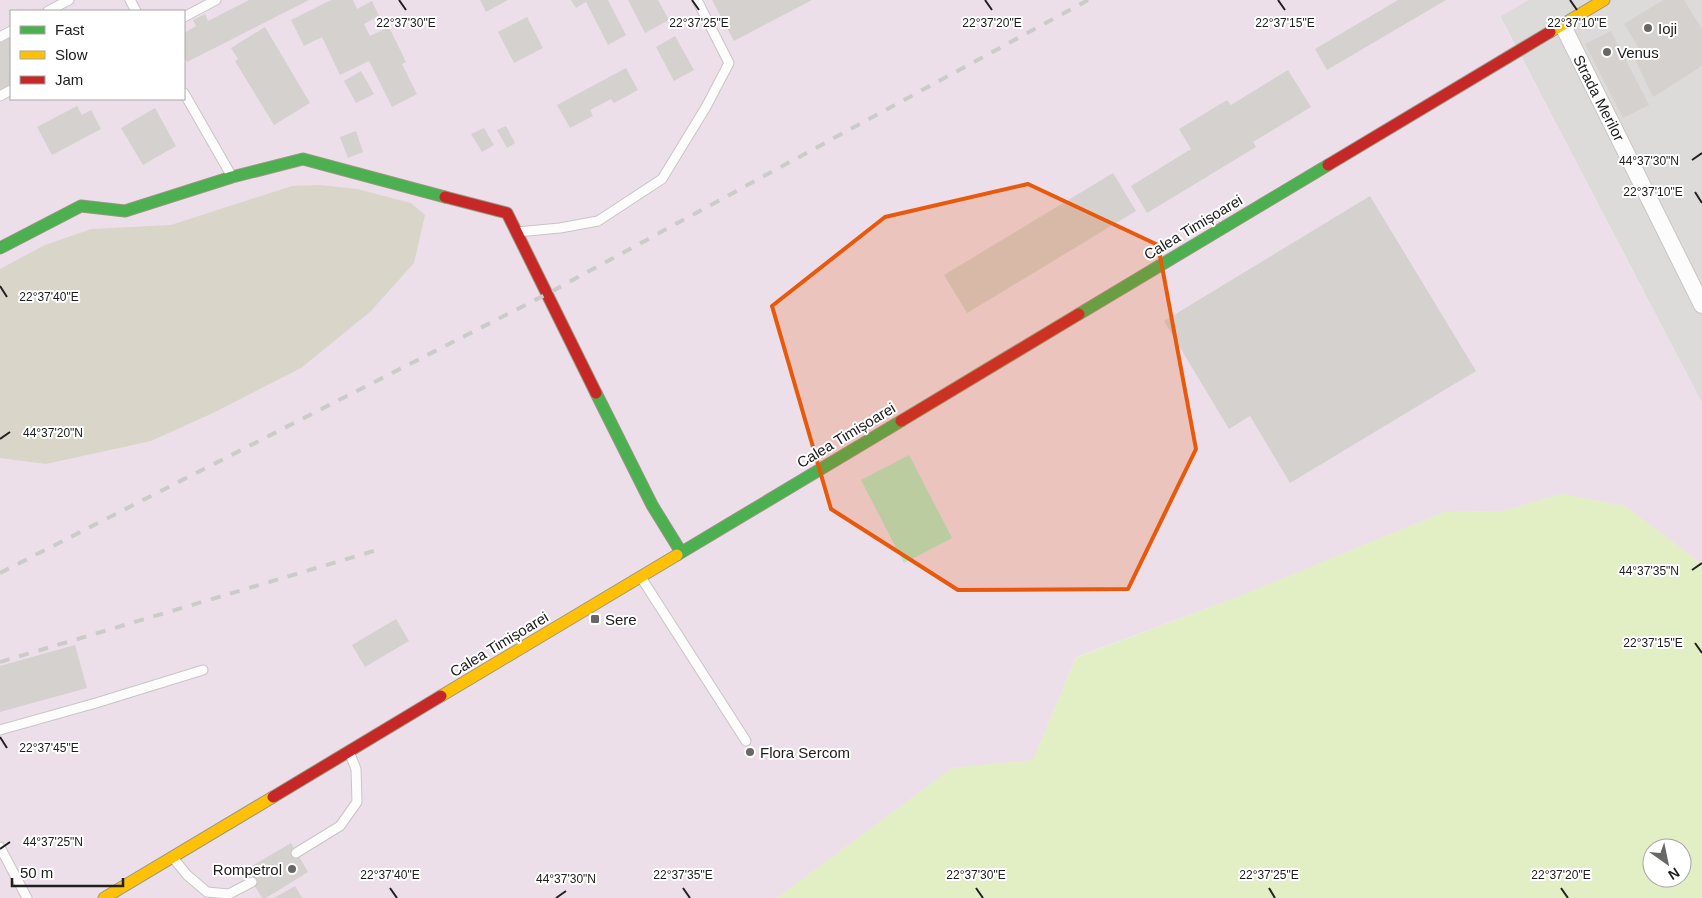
<svg xmlns="http://www.w3.org/2000/svg" width="1702" height="898" font-family="Helvetica,sans-serif">
<style>
.residential{fill:#dddbda}
.industrial{fill:#ecdfea;fill-rule:evenodd}
.construction{fill:#d9d5c9}
.grass{fill:#e2eec4;fill-rule:evenodd}
.pitch{fill:#afe9c6}
.building{fill:#d5d1cf}
.lines{fill:none;stroke-linecap:round;stroke-linejoin:round}
.lane-casing{stroke:#c7c6c4;stroke-width:11}
.street-casing{stroke:#c7c6c4;stroke-width:18}
.fast-casing{stroke:#99977f;stroke-width:13}
.slow-casing{stroke:#99977f;stroke-width:13}
.jam-casing{stroke:#99977f;stroke-width:13}
.lane{stroke:#fcfcfc;stroke-width:9}
.street{stroke:#fcfcfc;stroke-width:16}
.fast{stroke:#4caf50;stroke-width:11}
.slow{stroke:#ffc107;stroke-width:11}
.jam{stroke:#c62828;stroke-width:11}
.rail{stroke:#cbcbca;stroke-width:4;stroke-dasharray:10 10;stroke-linecap:butt}
.marked{fill:#e8590c;fill-opacity:0.2;stroke:#e8590c;stroke-width:4;stroke-linejoin:round}
.ticks{fill:none;stroke:#202020;stroke-width:2}
.poi-dot{fill:#686766;stroke:#fff;stroke-width:2}
.labels{text-anchor:middle;dominant-baseline:central;stroke-width:4;stroke-linejoin:round;paint-order:stroke}
.poi-label{font-size:15px;fill:#202020;stroke:#fff;text-anchor:start}
.street-label{font-size:15px;fill:#202020;stroke:#fff}
.ticks-label{font-size:12px;text-anchor:middle;fill:#202020;stroke:#fff;stroke-width:4;stroke-linejoin:round;paint-order:stroke}
</style>
<rect width="100%" height="100%" fill="#eeebe8"/>
<path class="residential" d="M1528,0H1702V403L1500,16Z"/>
<path class="industrial" d="M0,0H1528L1500,17L1702,403V564L1625,506L1562,494L1502,511L1444,512L1245,594L1076,657L1033,760L952,768L777,898H0ZM11,11H184V99H11Z"/>
<path class="construction" d="M320,185L357,189L411,203L425,215L414,263L370,312L301,368L213,413L151,441L46,464L0,458V269L45,245L91,229L171,225L292,186Z"/>
<path class="grass" d="M1562,494L1625,506L1702,564V898H777L952,768L1033,760L1076,658L1245,594L1444,512L1502,511ZM1652,848H1682V878H1652Z"/>
<path class="pitch" d="M909,455L952,538L904,563L861,480Z"/>
<g class="building">
<path d="M249,0H309L187,62L184,56V33L196,26L193,20L205,14L208,21Z"/>
<path d="M331,0H353L357,9L372,1L379,16L364,24L370,36L389,27L406,62L402,64L417,94L392,107L369,61L340,75L322,37L304,46L291,20Z"/>
<path d="M480,0H508L486,12Z"/>
<path d="M571,0H608L626,35L608,45L586,2L576,8Z"/>
<path d="M628,0H658L669,20L645,33Z"/>
<path d="M712,0H812L734,41Z"/>
<path d="M1398,0H1446L1327,70L1315,49Z"/>
<path d="M1663,0H1684L1702,29V66L1653,97L1633,55L1640,50L1624,24Z"/>
<path d="M527,17L543,48L514,63L498,32Z"/>
<path d="M265,27L310,103L274,125L235,61L238,59L231,48Z"/>
<path d="M1611,31L1649,105L1623,118L1585,44Z"/>
<path d="M675,36L694,70L674,81L656,47Z"/>
<path d="M11,37V89L0,94V42Z"/>
<path d="M626,68L638,90L614,103L611,99L590,110L593,116L570,128L557,105Z"/>
<path d="M1288,70L1311,107L1253,142L1256,147L1147,213L1131,186L1191,149L1179,129L1227,100L1231,105Z"/>
<path d="M361,71L374,94L356,103L344,81Z"/>
<path d="M77,106L82,115L91,110L101,129L52,155L37,127Z"/>
<path d="M155,108L176,146L143,165L121,128Z"/>
<path d="M506,126L515,143L507,148L497,130Z"/>
<path d="M484,128L494,145L482,152L471,134Z"/>
<path d="M356,131L363,152L348,158L340,137Z"/>
<path d="M1113,173L1136,211L967,313L944,275Z"/>
<path d="M1370,196L1476,371L1290,483L1250,416L1229,429L1164,321Z"/>
<path d="M396,619L409,641L365,667L352,645Z"/>
<path d="M75,645L87,688L0,712V666Z"/>
<path d="M291,843L308,872L266,898H262L245,870Z"/>
<path d="M295,886L302,898H274Z"/>
</g>
<g class="lines">
<g class="lane-casing">
<g id="lane">
<path d="M130,0L136,11"/>
<path d="M48,11L69,0"/>
<path d="M184,17L216,0"/>
<path d="M0,37L11,31"/>
<path d="M184,93L231,175"/>
<path d="M0,96L11,90"/>
<path d="M517,232L560,228L598,221L662,179L706,107L729,63L697,0"/>
<path d="M642,579L746,741"/>
<path d="M0,730L96,703L203,670"/>
<path d="M0,847L27,898"/>
<path d="M296,853L340,826L357,802L356,769L350,754"/>
<path d="M174,859L187,875L207,892L229,894L252,882"/>
</g>
</g>
<g class="street-casing">
<path id="street" d="M1563,26L1702,305"/>
</g>
<g class="fast-casing">
<g id="fast">
<path d="M0,248L81,206L125,211L232,177L303,159L445,197"/>
<path d="M1079,314L1328,165"/>
<path d="M596,393L652,505L681,552"/>
<path d="M677,555L901,421"/>
</g>
</g>
<g class="slow-casing">
<g id="slow">
<path d="M1550,32L1604,0"/>
<path d="M441,696L677,555"/>
<path d="M104,898L273,797"/>
</g>
</g>
<g class="jam-casing">
<g id="jam">
<path d="M1328,165L1550,32"/>
<path d="M445,197L507,213L596,393"/>
<path d="M901,421L1079,314"/>
<path d="M273,797L441,696"/>
</g>
</g>
<use href="#lane" class="lane"/>
<use href="#street" class="street"/>
<use href="#fast" class="fast"/>
<use href="#slow" class="slow"/>
<use href="#jam" class="jam"/>
<g class="rail">
<path d="M0,573L547,294L1088,0"/>
<path d="M0,662L377,550"/>
</g>
</g>
<path class="marked" d="M1028,184L1158,245L1196,449L1128,589L958,590L831,509L772,306L885,217Z"/>
<path class="ticks" d="M399,0L406,10M692,0L699,10M985,0L992,10M1278,0L1285,10M1570,0L1577,10M1692,160L1702,153M1695,192L1702,203M0,286L7,297M0,439L10,432M1692,570L1702,563M1695,643L1702,653M0,737L7,748M0,849L10,842M390,888L397,898M683,888L690,898M976,888L983,898M1269,888L1275,898M1561,888L1568,898M556,898L566,891"/>
<g class="poi-dot">
<circle cx="1648" cy="28" r="5"/>
<circle cx="1607" cy="52" r="5"/>
<rect x="590" y="614" width="10" height="10" rx="2.5"/>
<circle cx="750" cy="752" r="5"/>
<circle cx="292" cy="869" r="5"/>
</g>
<g class="labels">
<g class="poi-label">
<text x="1658" y="28">Ioji</text>
<text x="1617" y="52">Venus</text>
<text x="605" y="619">Sere</text>
<text x="760" y="752">Flora Sercom</text>
<text x="282" y="869" text-anchor="end">Rompetrol</text>
</g>
<g class="street-label">
<text transform="translate(1599 98) rotate(63)">Strada Merilor</text>
<text transform="translate(1193 227) rotate(-31)">Calea Timișoarei</text>
<text transform="translate(846 435) rotate(-31)">Calea Timișoarei</text>
<text transform="translate(499 644) rotate(-31)">Calea Timișoarei</text>
</g>
</g>
<g class="ticks-label">
<text x="406" y="27">22°37'30"E</text>
<text x="699" y="27">22°37'25"E</text>
<text x="992" y="27">22°37'20"E</text>
<text x="1285" y="27">22°37'15"E</text>
<text x="1577" y="27">22°37'10"E</text>
<text x="1649" y="165">44°37'30"N</text>
<text x="1653" y="196">22°37'10"E</text>
<text x="49" y="301">22°37'40"E</text>
<text x="53" y="437">44°37'20"N</text>
<text x="1649" y="575">44°37'35"N</text>
<text x="1653" y="647">22°37'15"E</text>
<text x="49" y="752">22°37'45"E</text>
<text x="53" y="846">44°37'25"N</text>
<text x="390" y="879">22°37'40"E</text>
<text x="683" y="879">22°37'35"E</text>
<text x="976" y="879">22°37'30"E</text>
<text x="1269" y="879">22°37'25"E</text>
<text x="1561" y="879">22°37'20"E</text>
<text x="566" y="883">44°37'30"N</text>
</g>
<rect x="10" y="10" width="175" height="90" fill="#ffffff" stroke="#a6a6a6"/>
<rect x="20" y="26" width="25" height="8" fill="#4caf50" stroke="#a6a6a6"/>
<text x="55" y="35" font-size="15" fill="#202020">Fast</text>
<rect x="20" y="51" width="25" height="8" fill="#ffc107" stroke="#a6a6a6"/>
<text x="55" y="60" font-size="15" fill="#202020">Slow</text>
<rect x="20" y="76" width="25" height="8" fill="#c62828" stroke="#a6a6a6"/>
<text x="55" y="85" font-size="15" fill="#202020">Jam</text>
<g transform="translate(1667 863) rotate(147)"><circle r="24" fill="#ffffff" stroke="#a6a6a6"/>
<path d="M0-4L9 19L0 12L-9 19Z" fill="#686766"/>
<text y="-8" font-size="14" font-weight="bold" text-anchor="middle" fill="#202020">N</text>
</g>
<path d="M12 878v8h111v-8" fill="none" stroke="#202020" stroke-width="2.5"/>
<text x="20" y="878" font-size="15" fill="#202020" stroke="#ffffff" stroke-width="4" paint-order="stroke">50 m</text>
</svg>
